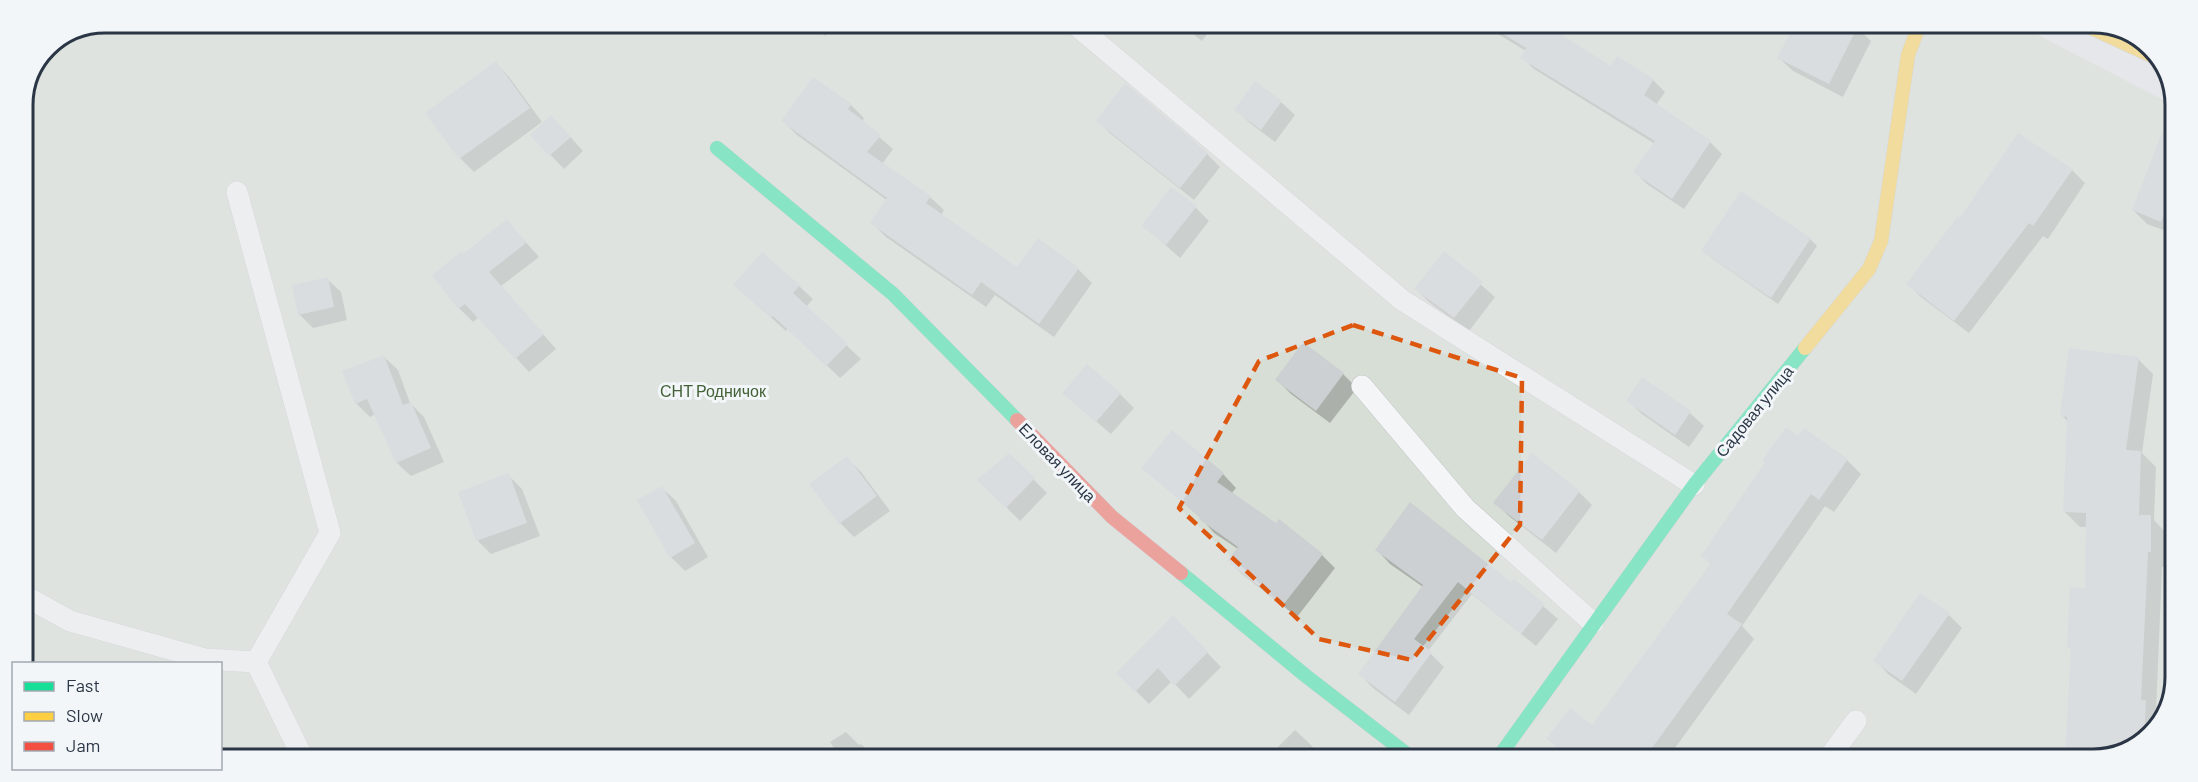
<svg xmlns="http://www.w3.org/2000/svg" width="2198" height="782" font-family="Barlow,sans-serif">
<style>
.green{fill:#d6ded5}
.shadow{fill:#0003}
.building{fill:#cdd0d3}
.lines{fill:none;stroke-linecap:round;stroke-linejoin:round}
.lane-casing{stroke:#c3c5c8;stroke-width:22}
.fast-casing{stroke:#c3c5c8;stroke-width:15}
.slow-casing{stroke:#c3c5c8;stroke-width:15}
.jam-casing{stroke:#c3c5c8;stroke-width:15}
.lane{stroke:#f4f5f7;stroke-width:21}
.fast{stroke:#16e098;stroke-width:14}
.slow{stroke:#ffcf43;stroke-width:14}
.jam{stroke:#f24e42;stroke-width:14}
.marked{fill:none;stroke:#de570f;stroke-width:4.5;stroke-dasharray:12 8;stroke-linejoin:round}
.labels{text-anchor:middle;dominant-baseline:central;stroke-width:6;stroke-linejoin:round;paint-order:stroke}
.park-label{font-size:16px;fill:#426137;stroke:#f3f6f9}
.street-label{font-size:16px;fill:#2a3645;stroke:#f3f6f9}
.rim{fill:none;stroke:#2a3645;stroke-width:3}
</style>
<rect width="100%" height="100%" fill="#e5e7ea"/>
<path class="green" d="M105,23L2023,27L2175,106L2171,703L2143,743L2094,759L221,756L220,664L23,663V100L47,46Z"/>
<g class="shadow">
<path d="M810,24H834L825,36Z"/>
<path d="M1181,25H1214L1202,41Z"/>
<path d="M1483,25L1546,26L1612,68L1653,80L1665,92L1656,105L1710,142L1722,154L1684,209L1647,184L1635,172L1655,144L1534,69L1522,57L1526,51Z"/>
<path d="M1855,26L1871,41L1843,97L1793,71L1779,58Z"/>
<path d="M496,63L509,77L542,122L474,172L460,158L427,113Z"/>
<path d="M1281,102L1295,115L1275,142L1250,123L1236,110Z"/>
<path d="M851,105L864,118L862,122L893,149L882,164L930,197L944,210L941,215L1018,269H1078L1092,283L1054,337L995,295L986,307L886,237L872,223L888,201L797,135L783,121Z"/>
<path d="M1098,121L1207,154L1220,167L1194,200L1111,134Z"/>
<path d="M565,131L583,151L564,169L532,135Z"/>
<path d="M2162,136L2175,141L2174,234L2147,224L2133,210Z"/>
<path d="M2072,170L2085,183L2048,239L2043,236L1969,333L1921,297L1908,284L1961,220Z"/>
<path d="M1196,208L1209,221L1180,258L1143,225Z"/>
<path d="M507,221L539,257L501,286L556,349L529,372L479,317L473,322L459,308L463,255Z"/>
<path d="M1810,239L1817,246L1778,304L1710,257L1703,251Z"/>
<path d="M1444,253L1495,297L1469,331L1429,302L1416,289Z"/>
<path d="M327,279L341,292L347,320L313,328L299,314Z"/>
<path d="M735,285L799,286L813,299L806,307L861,359L840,378L788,328L786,331Z"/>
<path d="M1303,344L1343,374L1357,388L1330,423L1291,394L1277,380Z"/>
<path d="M384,357L398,370L410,403L424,417L444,462L411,476L397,463L375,414L370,417L356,403Z"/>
<path d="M2138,359L2153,374L2142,453L2156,467L2154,520L2165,532V567H2162L2156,712L2160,719L2143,743L2094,759H2071L2067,755L2072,650L2069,647L2086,590L2087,527H2080L2065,512L2068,422L2062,415Z"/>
<path d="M1643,380L1690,413L1704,426L1689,447L1642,414L1628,401Z"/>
<path d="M1120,394L1134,408L1111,434L1078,406Z"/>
<path d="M1804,430L1847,460L1861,474L1834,512L1825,506L1742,626L1754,639L1667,759L1570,758L1548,739L1592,727L1711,564L1703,556Z"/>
<path d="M1009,455L1047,493L1020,521L979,480Z"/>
<path d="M847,458L861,472L890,511L854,537L840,523L812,484Z"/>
<path d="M1143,468L1223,474L1236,488L1231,494L1322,555L1335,568L1297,617L1243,575L1229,561L1238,549L1214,533L1201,518Z"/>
<path d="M508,475L522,489L540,536L491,554L478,541L460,493Z"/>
<path d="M662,488L676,501L708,557L685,571L671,557Z"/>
<path d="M1579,492L1592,505L1556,553L1509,516L1495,503Z"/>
<path d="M1377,550L1512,585L1514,581L1558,619L1536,646L1472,594L1428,651L1444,667L1409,715L1373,688L1360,674L1423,587L1390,564Z"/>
<path d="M1949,615L1962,628L1916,694L1888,674L1875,660Z"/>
<path d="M1186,631L1221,667L1189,699L1172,681L1149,704L1118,673Z"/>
<path d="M1295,730L1309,743L1323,758H1267Z"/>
<path d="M846,732L859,745L861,744L874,757H840L830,742Z"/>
</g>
<g class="building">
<path d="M1489,25L1548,26L1611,66L1617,56L1654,79L1644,95L1711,141L1672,199L1633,172L1655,141L1520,58L1526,48Z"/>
<path d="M1794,26H1858L1829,84L1777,58Z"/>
<path d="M496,61L530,108L459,159L425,113Z"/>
<path d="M813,77L852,104L848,109L881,135L867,152L931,196L926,203L1017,267L1038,238L1079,268L1039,324L981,282L972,295L870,223L887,198L781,121Z"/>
<path d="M1255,81L1282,101L1261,130L1234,110Z"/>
<path d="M1125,83L1208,153L1180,188L1096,121Z"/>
<path d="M2173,104H2175V187L2161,222L2132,210Z"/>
<path d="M551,115L571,137L549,156L530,135Z"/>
<path d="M2018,133L2073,169L2033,226L2029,223L1954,321L1906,284L1958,216L1960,218Z"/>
<path d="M1171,187L1197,206L1166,245L1141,226Z"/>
<path d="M1741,191L1811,238L1771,298L1701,251Z"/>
<path d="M507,219L526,243L489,272L544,334L515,359L465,304L458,309L432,275L462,251L463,254Z"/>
<path d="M1444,251L1483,282L1454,318L1414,289Z"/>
<path d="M762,252L800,285L793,293L848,344L826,366L773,316L771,318L733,285Z"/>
<path d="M328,277L334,307L298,315L292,285Z"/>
<path d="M1303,342L1344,373L1316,411L1275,380Z"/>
<path d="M2069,348L2139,357L2126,450L2141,451L2139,515H2151V552H2148L2141,700H2146L2144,742L2101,757L2065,755L2071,648H2067L2070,587L2085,588L2086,513L2063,512L2067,417L2060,416Z"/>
<path d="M384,355L403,405L411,402L431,448L396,463L367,399L355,404L342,371Z"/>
<path d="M1087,364L1121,393L1096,422L1062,393Z"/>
<path d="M1642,377L1691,411L1675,435L1626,401Z"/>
<path d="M1786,427L1798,436L1804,428L1848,459L1819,500L1811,494L1727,614L1742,624L1644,759L1572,758L1546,739L1570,708L1592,725L1711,563L1701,556L1765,462L1762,460Z"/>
<path d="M1172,430L1224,473L1217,482L1276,523L1279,519L1323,554L1283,605L1227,561L1238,547L1199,519L1200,517L1141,468Z"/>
<path d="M1009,453L1035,478L1006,508L977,480Z"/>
<path d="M1532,453L1580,491L1542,540L1493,503Z"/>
<path d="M847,456L877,496L839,524L809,484Z"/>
<path d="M509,473L527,523L476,541L458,492Z"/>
<path d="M662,486L695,543L670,558L637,500Z"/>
<path d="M1410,502L1511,582L1514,579L1545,604L1521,634L1458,582L1414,639L1432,652L1395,702L1358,674L1423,585L1375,550Z"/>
<path d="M1920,593L1950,613L1902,681L1873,661Z"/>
<path d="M1173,615L1208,652L1174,686L1158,668L1135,692L1116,673Z"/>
</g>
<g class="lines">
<g class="lane-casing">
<g id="lane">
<path d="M1076,25L1402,300L1694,485"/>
<path d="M237,192L330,533L256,662L302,756"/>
<path d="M1362,386L1465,508L1593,623"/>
<path d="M23,595L70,621L205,659L256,662"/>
<path d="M1828,759L1856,721"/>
</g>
</g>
<g class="fast-casing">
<g id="fast">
<path d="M717,148L893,294L1017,420"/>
<path d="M1181,573L1306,676L1412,758"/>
<path d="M1498,758L1694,485L1805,348"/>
</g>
</g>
<g class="slow-casing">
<g id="slow">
<path d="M2089,27L2161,60"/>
<path d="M1805,348L1869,269L1881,241L1908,55L1919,26"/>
</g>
</g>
<g class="jam-casing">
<path id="jam" d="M1017,420L1112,517L1181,573"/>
</g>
<use href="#lane" class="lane"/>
<use href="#fast" class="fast"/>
<use href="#slow" class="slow"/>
<use href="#jam" class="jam"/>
</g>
<path d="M0 0H2198V782H0ZM1353,325L1522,378L1520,525L1412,660L1319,639L1179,508L1259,361Z" fill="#e5e7ea" fill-opacity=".55" fill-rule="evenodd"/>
<path class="marked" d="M1353,325L1522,378L1520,525L1412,660L1319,639L1179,508L1259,361Z"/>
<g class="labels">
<g class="park-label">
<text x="713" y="390">СНТ Родничок</text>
</g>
<g class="street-label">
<text transform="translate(1754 411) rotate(-51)">Садовая улица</text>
<text transform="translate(1058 462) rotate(46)">Еловая улица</text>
</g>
</g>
<path d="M0 0H2198V782H0ZM105 33H2093A72 72 0 0 1 2165 105V677A72 72 0 0 1 2093 749H105A72 72 0 0 1 33 677V105A72 72 0 0 1 105 33Z" fill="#f3f6f9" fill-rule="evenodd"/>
<path class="rim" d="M105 33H2093A72 72 0 0 1 2165 105V677A72 72 0 0 1 2093 749H105A72 72 0 0 1 33 677V105A72 72 0 0 1 105 33Z"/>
<rect x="12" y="662" width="210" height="108" fill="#f3f6f9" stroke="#a3a9b1" stroke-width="1.5"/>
<rect x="24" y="682" width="30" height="9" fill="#16e098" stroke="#a3a9b1" stroke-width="1.5"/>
<text x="66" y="692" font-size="18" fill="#2a3645">Fast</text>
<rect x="24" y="712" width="30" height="9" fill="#ffcf43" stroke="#a3a9b1" stroke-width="1.5"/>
<text x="66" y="722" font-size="18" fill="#2a3645">Slow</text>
<rect x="24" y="742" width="30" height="9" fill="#f24e42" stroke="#a3a9b1" stroke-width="1.5"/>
<text x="66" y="752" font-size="18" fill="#2a3645">Jam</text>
</svg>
